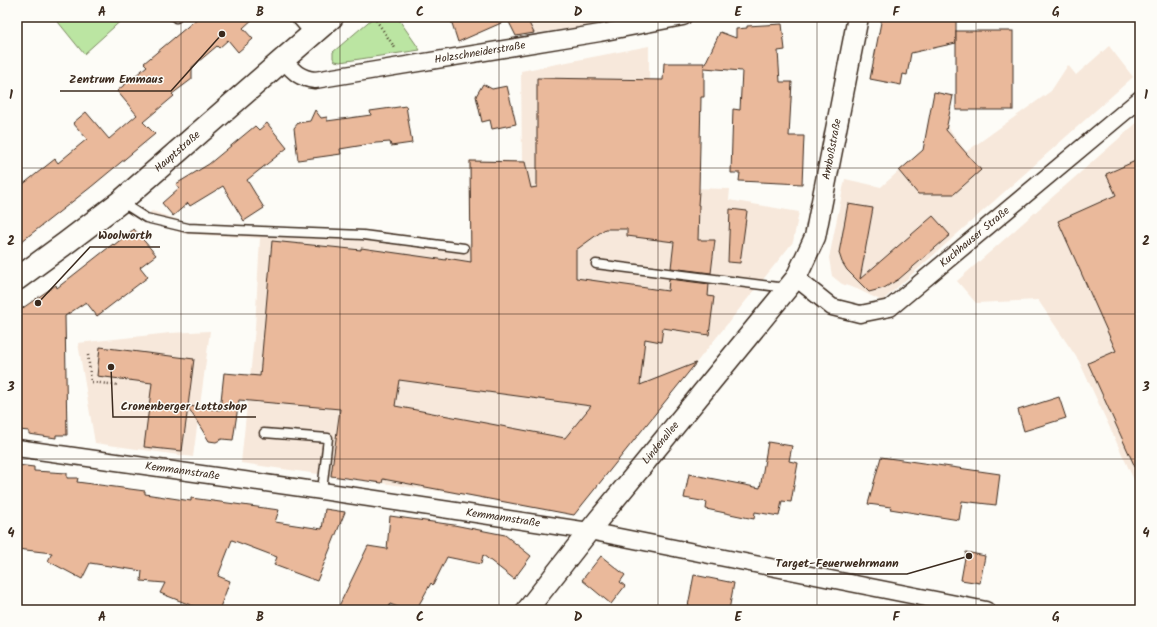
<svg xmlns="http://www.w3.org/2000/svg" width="1157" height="627" font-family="Kalam,sans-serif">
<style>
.built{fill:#f7e8db}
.green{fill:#bbe5a2;stroke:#7b8860}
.building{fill:#eab99b;stroke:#3b2a1e;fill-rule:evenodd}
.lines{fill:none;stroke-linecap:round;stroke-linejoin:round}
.service-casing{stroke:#3b2a1e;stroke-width:11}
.minor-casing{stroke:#3b2a1e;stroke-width:19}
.tertiary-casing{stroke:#3b2a1e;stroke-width:23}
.secondary-casing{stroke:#3b2a1e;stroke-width:25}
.path{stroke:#3b2a1e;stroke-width:2.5;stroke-dasharray:1 3;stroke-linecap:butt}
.service{stroke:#fdfcf7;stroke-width:8}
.minor{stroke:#fdfcf7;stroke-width:16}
.tertiary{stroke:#fdfcf7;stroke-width:20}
.secondary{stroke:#fdfcf7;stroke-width:22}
.grid{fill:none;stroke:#3b2a1e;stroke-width:1;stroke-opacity:0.55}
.labels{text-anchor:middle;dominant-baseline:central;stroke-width:3;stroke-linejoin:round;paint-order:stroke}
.street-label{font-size:11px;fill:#3b2a1e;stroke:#fdfcf7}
.leader{fill:none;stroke:#3b2a1e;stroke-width:1.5}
.callout-dot{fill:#3b2a1e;stroke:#fdfcf7;stroke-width:1.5}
.callout-label{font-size:12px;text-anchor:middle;font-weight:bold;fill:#3b2a1e;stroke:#fdfcf7;stroke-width:3;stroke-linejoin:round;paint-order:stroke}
.neatline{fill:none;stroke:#3b2a1e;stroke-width:1.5}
.grid-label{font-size:13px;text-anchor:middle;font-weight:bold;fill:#3b2a1e}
</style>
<rect width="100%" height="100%" fill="#fdfcf7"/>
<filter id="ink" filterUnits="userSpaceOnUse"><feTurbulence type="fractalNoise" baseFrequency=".025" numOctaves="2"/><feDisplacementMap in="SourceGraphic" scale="8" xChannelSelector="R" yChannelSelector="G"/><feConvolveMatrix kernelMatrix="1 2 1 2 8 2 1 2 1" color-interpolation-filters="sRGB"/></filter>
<g filter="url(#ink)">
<g class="built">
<path d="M506,17H643L638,19L516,36Z"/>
<path d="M649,46V187L730,189L729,200L799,212L793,242L574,515L460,494L241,463L255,328L260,238L186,234L141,220L152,211L187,223L368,230L470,243L469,160L522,161L521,71Z"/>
<path d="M1109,46L1133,77L882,301L857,289L842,284L832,276L829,258L845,179L881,187L948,127L966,152L1051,91L1068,65L1076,75Z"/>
<path d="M1140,120V481L1134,480L1079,361L1038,300L976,303L957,281Z"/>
<path d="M210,331L193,457L95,443L78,343L170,333Z"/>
</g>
<g class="green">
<path d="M54,17H125L84,54Z"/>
<path d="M374,17H397L420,50L340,62L335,61L333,58V52Z"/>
</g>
<g class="building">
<path d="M199,17H255L243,28L253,39L238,52L228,40L219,48L217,46L192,67V79L172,94L174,96L143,122L155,134L91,187L17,245V189L55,159L58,163L87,139L73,123L86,112L109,139L137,115L117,91L147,66L144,63Z"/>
<path d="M450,17H526L534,33L516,36L508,20L458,42Z"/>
<path d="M882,17H956V43L911,53L907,75L903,74L901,85L870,79Z"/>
<path d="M782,24L785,50L778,51L780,82H792L789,136H804L802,184L739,181L740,173H731L733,109L740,110L742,71L704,68V97H701L699,191L698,205H699L698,240H715L711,273L671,268L674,242L627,236V229H605L576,250V278L668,291L669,279L709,284L708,296L714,297L709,335L663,328L661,342L645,339L640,385L696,363L574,515L383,479L382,483L331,476L340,409L239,400L233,440L222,439L216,442L209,441L188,407L182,451L144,447L152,383L97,376L100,347L194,359L188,406L220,410L224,373L260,376L272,241L361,250V248L446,260V258L471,262L470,161L525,162L531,188L537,187V78L663,80L664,63H704V66L720,32L736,38V29L747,28V26ZM399,380L591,406L565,438L395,406Z"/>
<rect x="956" y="31" width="57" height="79"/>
<path d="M483,84L492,89L507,86L516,124L492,129L490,120L482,122L476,96Z"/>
<path d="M934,92L953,96L946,130L981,170L954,194H918L899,171L923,150Z"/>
<path d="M406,106L412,143L391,146L390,142L376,143L340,149L341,154L298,160L294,128L298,123L310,121L315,110L321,118L327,117V121L371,115L370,111Z"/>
<path d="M267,123L287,148L247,180L264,208L244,221L223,186L190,206L188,203L173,216L162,203L179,188L176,184L209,164L255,126L259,130Z"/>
<path d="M1140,159V478L1088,363L1116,351L1058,221L1116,195L1106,174Z"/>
<path d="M848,204L873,208L860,279L933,216L950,235L899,279L884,288L869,292L847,270L842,262L839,253Z"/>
<path d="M730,209L747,211L740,263L728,262Z"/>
<path d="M134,229L156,255L140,267L148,277L97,316L86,302L65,316L67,435H56V438L29,434V431L19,430L17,312L56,285L57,288L113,244L114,245Z"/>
<path d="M1059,397L1066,418L1024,431L1018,410Z"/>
<path d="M768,442L792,446L789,461L798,463L791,502L782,501L779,516L755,512L754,519L706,509L707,502L684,498L689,474L760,488Z"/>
<path d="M881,457L1000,474L996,505L962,501L959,520L890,509L891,507L868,504Z"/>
<path d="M17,465L34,467V471L67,473V478H78L77,482L145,491V494L191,501V498L279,510L275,522L322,529L325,509L345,512L317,581L274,565L277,557L232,540L218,576L230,581L219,610H203L160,593L165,583L141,581L142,571L90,563L82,579L48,561L52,553L17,549Z"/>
<path d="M390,516L454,525L505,535L531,556L514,579L483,555L481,564L447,557L433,585L431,583L416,610H406L390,604L388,610H337L368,546L387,549Z"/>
<path d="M966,552L985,556L980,583L961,580Z"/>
<path d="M601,556L625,575L620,582L625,586L611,604L582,580Z"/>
<path d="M694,575L734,583L729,610H708L688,606Z"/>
</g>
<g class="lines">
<g class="service-casing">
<g id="service">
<path d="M175,17L176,18"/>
<path d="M121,202L146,218L188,228L363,235L464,248"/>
<path d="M596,264L786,288"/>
<path d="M264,433L328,438L322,491"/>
</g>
</g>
<g class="minor-casing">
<g id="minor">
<path d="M300,17L314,33"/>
<path id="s1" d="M283,60C294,72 299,78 315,80L600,33L683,17"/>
<path id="s2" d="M796,278L832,307L860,314L890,308L1140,99"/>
<path id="s3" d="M17,448L322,491L589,531L986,610"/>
</g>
</g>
<g class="tertiary-casing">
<g id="tertiary">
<path id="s4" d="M527,610L589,531L796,278L815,237L858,17"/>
</g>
</g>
<g class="secondary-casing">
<g id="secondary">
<path id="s5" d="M17,279L66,243L120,202L332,17"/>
</g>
</g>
<g class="path">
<path d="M374,17L395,48"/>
<path d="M88,355L91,382L118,385"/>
</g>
<use href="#service" class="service"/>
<use href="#minor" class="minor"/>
<use href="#tertiary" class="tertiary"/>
<use href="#secondary" class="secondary"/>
</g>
</g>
<path class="grid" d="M181,17V610M340,17V610M499,17V610M658,17V610M817,17V610M976,17V610M17,168H1140M17,314H1140M17,459H1140"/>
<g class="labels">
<g class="street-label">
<text stroke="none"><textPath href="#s1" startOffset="206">Holzschneiderstraße</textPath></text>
<text stroke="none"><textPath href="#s4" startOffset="562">Amboßstraße</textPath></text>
<text stroke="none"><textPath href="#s5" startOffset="205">Hauptstraße</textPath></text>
<text stroke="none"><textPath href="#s2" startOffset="216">Kuchhauser Straße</textPath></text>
<text stroke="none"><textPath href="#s4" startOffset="214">Lindenallee</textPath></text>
<text stroke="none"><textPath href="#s3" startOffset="167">Kemmannstraße</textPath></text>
<text stroke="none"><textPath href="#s3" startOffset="491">Kemmannstraße</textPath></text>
</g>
</g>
<path class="leader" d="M222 34L171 91H60M38 303L90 247H160M111 367L113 417H256M969 556L907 574H767"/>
<g class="callout-dot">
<circle cx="222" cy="34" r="4"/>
<circle cx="38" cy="303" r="4"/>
<circle cx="111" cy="367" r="4"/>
<circle cx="969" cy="556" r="4"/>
</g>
<g class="callout-label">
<text x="116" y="83">Zentrum Emmaus</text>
<text x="125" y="239">Woolworth</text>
<text x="184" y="410">Cronenberger Lottoshop</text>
<text x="837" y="567">Target-Feuerwehrmann</text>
</g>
<rect width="1157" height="627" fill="none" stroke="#fdfcf7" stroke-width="44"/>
<rect x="22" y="22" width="1113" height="583" class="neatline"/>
<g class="grid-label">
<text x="102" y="16">A</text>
<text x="260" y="16">B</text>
<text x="420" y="16">C</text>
<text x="578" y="16">D</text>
<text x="738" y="16">E</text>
<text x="896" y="16">F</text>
<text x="1056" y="16">G</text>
<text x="11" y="99">1</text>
<text x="1146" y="99">1</text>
<text x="11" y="245">2</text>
<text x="1146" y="245">2</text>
<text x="11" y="391">3</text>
<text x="1146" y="391">3</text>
<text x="11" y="537">4</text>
<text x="1146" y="537">4</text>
<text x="102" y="621">A</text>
<text x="260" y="621">B</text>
<text x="420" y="621">C</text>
<text x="578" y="621">D</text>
<text x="738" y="621">E</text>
<text x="896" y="621">F</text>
<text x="1056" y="621">G</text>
</g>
</svg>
